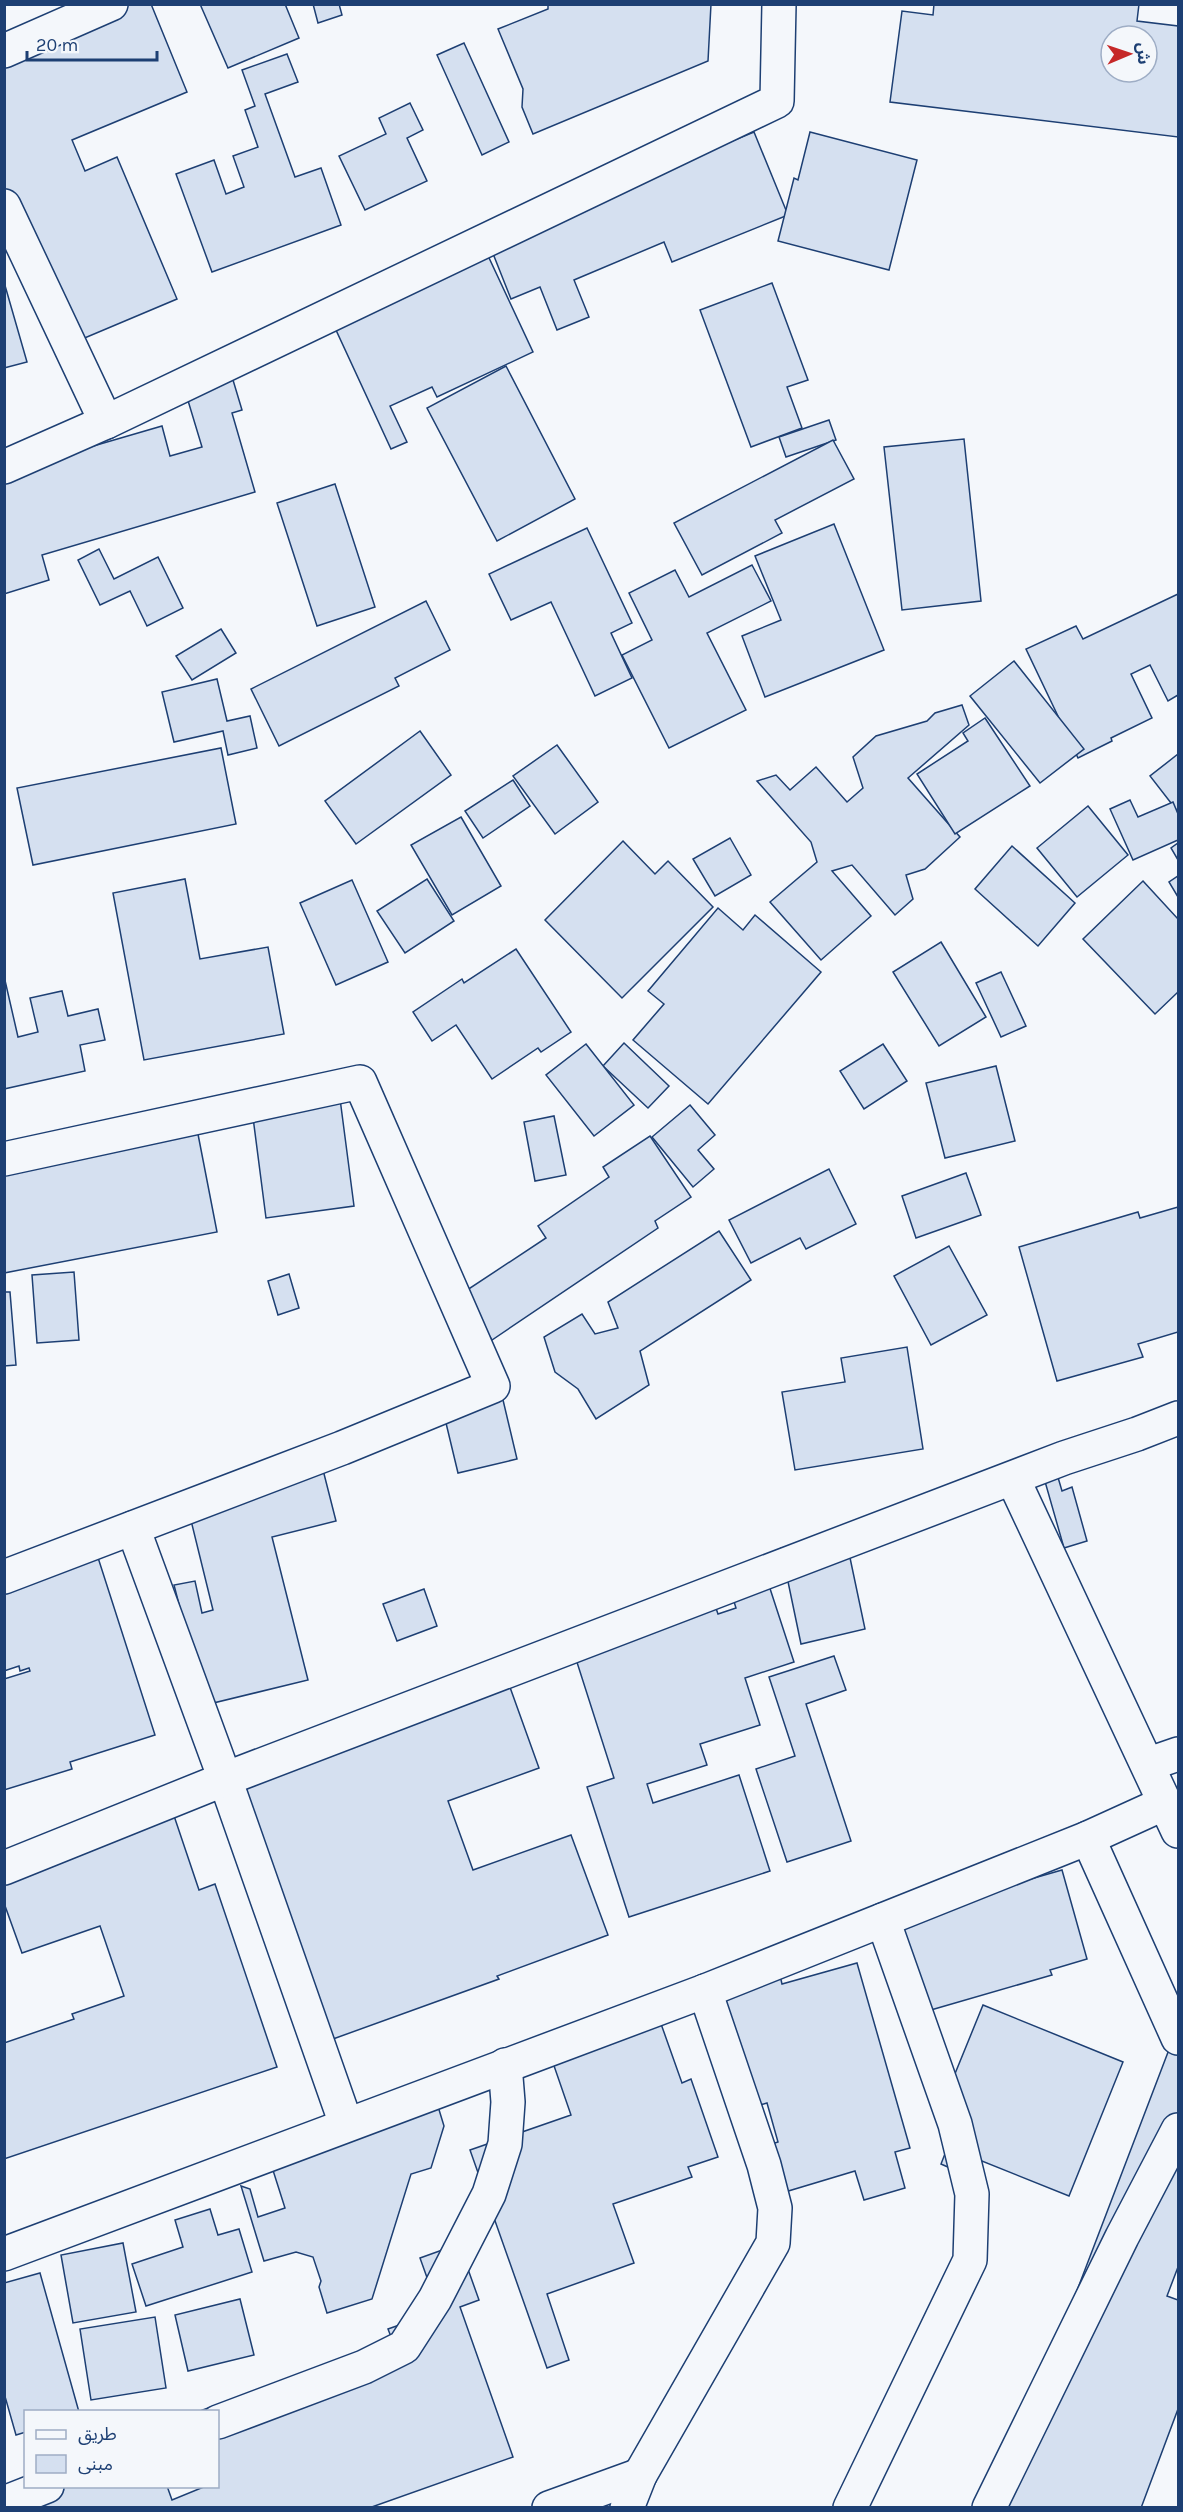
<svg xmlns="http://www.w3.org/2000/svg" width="1183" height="2512" font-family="Karla,'Noto Sans Arabic',sans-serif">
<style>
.building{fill:#d5e0f0;stroke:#1d3f73;stroke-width:1.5;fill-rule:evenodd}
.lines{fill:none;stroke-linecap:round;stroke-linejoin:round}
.street-casing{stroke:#1d3f73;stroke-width:36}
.street{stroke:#f4f7fb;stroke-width:33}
</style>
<rect width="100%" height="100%" fill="#f4f7fb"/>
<g class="building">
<path d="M102,4H151L187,92L72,140L85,171L117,157L177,299L68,345L4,202V46Z"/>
<path d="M200,4H285L299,38L228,68Z"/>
<path d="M313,4H339L342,15L318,23Z"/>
<path d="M548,4H711L708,61L533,134L522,107L523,89L498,29L548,9Z"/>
<path d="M934,4H1139L1137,21L1178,26V137L890,102L902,11L933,15ZM1111,36H1147V72H1111Z"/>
<path d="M464,43L509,142L482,155L437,55Z"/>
<path d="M287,54L298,82L265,94L295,177L321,168L341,225L212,272L176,174L214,160L226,194L244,187L233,156L258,147L245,110L255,106L242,70Z"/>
<path d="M410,103L423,130L407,138L427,181L365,210L339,156L386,134L379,118Z"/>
<path d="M754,132L788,215L672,262L664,242L574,280L589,317L557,330L540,287L511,299L488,241Z"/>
<path d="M810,132L917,160L889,270L778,241L794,178L798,180Z"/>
<path d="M483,245L533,352L437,397L432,387L390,406L407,442L391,449L330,317Z"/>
<path d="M4,282L27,362L4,368Z"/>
<path d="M772,283L808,380L787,387L802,428L751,447L700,310Z"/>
<path d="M506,366L575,499L497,541L427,408Z"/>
<path d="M230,370L242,410L232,413L255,492L42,555L49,580L4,594V472L162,426L170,456L202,447L183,384Z"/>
<path d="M829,420L836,440L786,457L779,437Z"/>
<path d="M964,439L981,601L902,610L884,447Z"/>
<path d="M833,440L854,479L775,520L782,533L702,575L674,523Z"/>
<path d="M335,484L375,607L317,626L277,503Z"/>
<path d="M834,524L884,650L765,697L742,636L781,620L755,556Z"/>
<path d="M587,528L632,623L611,633L632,678L595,696L551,602L511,620L489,574Z"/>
<path d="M99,549L114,579L158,557L183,608L147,626L130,591L100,605L78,560Z"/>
<path d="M752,565L771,601L707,633L746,710L669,748L622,655L652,640L629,593L675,570L689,597Z"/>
<path d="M1178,594V695L1168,701L1150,665L1131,674L1152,718L1111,738L1112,741L1078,758L1026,649L1076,626L1083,639Z"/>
<path d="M426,601L450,650L395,678L399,686L279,746L251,689Z"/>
<path d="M221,629L236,653L192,680L176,656Z"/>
<path d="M1014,661L1084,749L1040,783L970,696Z"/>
<path d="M217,679L227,721L250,716L257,748L228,755L223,731L174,742L162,692Z"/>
<path d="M962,705L969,725L908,778L960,837L925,869L906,875L913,899L895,915L852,865L832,871L871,916L821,960L770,902L817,862L811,842L757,781L776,775L790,790L816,767L847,802L863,788L853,757L876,736L927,721L935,713Z"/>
<path d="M985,718L1030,786L955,834L917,774L968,741L963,733Z"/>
<path d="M420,731L451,775L356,844L325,801Z"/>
<path d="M557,745L598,802L555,834L513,776Z"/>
<path d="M221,748L236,824L33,865L17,788Z"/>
<path d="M1178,754V812L1150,776Z"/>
<path d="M513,780L530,806L483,838L465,811Z"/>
<path d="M1130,800L1138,817L1173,802L1178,814V840L1133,860L1110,809Z"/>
<path d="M1088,806L1128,855L1077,897L1037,848Z"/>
<path d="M461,817L501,886L452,915L411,845Z"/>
<path d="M730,838L751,875L715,896L693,859Z"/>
<path d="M623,841L655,874L668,861L713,907L622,998L545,920Z"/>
<path d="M1178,843V860L1171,848Z"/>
<path d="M1012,846L1075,903L1038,946L975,889Z"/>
<path d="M1178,876V897L1169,882Z"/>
<path d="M185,879L200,959L268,947L284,1034L144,1060L113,893Z"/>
<path d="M427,879L454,921L405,953L377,911Z"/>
<path d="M352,880L388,962L336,985L300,903Z"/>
<path d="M1143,881L1178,919V992L1155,1014L1083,939Z"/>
<path d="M718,908L743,930L755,915L821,972L708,1104L633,1040L664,1004L648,991Z"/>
<path d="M941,942L986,1017L939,1046L893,972Z"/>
<path d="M516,949L571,1032L541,1052L538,1048L492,1079L456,1025L432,1041L413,1012L462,979L464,983Z"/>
<path d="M1001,972L1026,1026L1001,1037L976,983Z"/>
<path d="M4,976L18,1037L38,1032L30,998L62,991L68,1016L98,1009L105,1040L80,1045L85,1071L4,1089Z"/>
<path d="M624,1043L669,1086L648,1108L603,1066Z"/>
<path d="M586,1044L634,1105L594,1136L546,1075Z"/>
<path d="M883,1044L907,1081L864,1109L840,1071Z"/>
<path d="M996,1066L1015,1141L945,1158L926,1083Z"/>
<path d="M339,1091L354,1206L266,1218L251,1102Z"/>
<path d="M690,1105L715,1135L698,1150L714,1169L693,1187L652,1137Z"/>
<path d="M554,1116L566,1175L535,1181L524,1122Z"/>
<path d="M197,1129L217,1232L4,1273V1166Z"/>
<path d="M650,1136L691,1197L655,1221L658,1228L492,1340L461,1294L546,1238L538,1226L609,1177L603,1167Z"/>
<path d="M829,1169L856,1224L806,1249L800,1238L751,1263L729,1220Z"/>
<path d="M966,1173L981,1215L916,1238L902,1196Z"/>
<path d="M1178,1207V1332L1138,1344L1143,1357L1057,1381L1019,1247L1138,1212L1140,1218Z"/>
<path d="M719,1231L751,1280L640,1351L649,1385L596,1419L578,1389L555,1372L544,1337L582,1314L595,1334L618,1328L608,1302Z"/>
<path d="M949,1246L987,1315L931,1345L894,1276Z"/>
<path d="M74,1272L79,1340L37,1343L32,1275Z"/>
<path d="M289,1274L299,1308L278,1315L268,1281Z"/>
<path d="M4,1292H10L16,1365L4,1366Z"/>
<path d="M907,1347L923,1449L795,1470L782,1392L845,1382L841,1358Z"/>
<path d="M499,1383L517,1459L458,1473L440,1398Z"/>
<path d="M321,1462L336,1521L272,1537L308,1680L205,1705L174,1585L195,1581L202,1613L213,1610L185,1496Z"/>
<path d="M1057,1474L1062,1491L1072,1487L1087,1541L1064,1548L1044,1478Z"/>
<path d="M845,1534L865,1629L801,1644L781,1548Z"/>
<path d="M93,1542L155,1735L70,1762L72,1769L4,1790V1679L30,1671L29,1668L20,1671L19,1666L4,1671V1571Z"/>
<path d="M762,1564L794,1662L745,1678L760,1725L700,1744L707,1765L647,1784L653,1803L739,1775L770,1871L629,1917L587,1787L614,1778L567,1631L708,1585L718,1614L736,1608L726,1576Z"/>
<path d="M424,1589L437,1626L397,1641L383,1604Z"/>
<path d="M834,1656L846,1690L806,1704L851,1841L787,1862L756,1769L795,1756L769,1677Z"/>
<path d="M502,1665L539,1768L448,1801L473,1870L571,1835L608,1935L497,1976L499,1979L333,2039L238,1784Z"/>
<path d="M167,1795L199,1890L215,1884L277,2067L4,2159V2043L74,2019L72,2014L124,1996L100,1926L22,1953L4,1903V1850Z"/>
<path d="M1062,1870L1087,1959L1050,1970L1052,1975L917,2014L889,1920Z"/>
<path d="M857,1963L910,2148L895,2152L905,2188L864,2200L855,2171L775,2195L762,2147L778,2142L767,2103L743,2110L695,1994L779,1971L782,1984Z"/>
<path d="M983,2005L1123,2062L1069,2196L957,2151L950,2168L941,2164L960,2115L941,2108Z"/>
<path d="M660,2021L682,2083L691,2079L718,2157L688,2167L692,2177L613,2204L634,2263L547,2294L569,2360L547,2368L470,2150L571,2115L552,2060Z"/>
<path d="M1178,2026V2267L1167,2296L1178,2300V2409L1141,2508H994Z"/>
<path d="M433,2090L444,2126L431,2168L411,2174L372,2299L327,2313L319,2287L321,2281L313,2257L296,2252L264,2261L241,2186L250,2189L258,2217L285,2208L264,2142Z"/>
<path d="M210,2209L218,2235L239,2229L252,2272L146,2306L132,2264L183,2247L175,2220Z"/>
<path d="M123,2243L136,2312L73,2323L61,2255Z"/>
<path d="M459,2244L479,2300L460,2307L513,2457L369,2508H16L26,2486H167L172,2500L206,2486H218V2412H197L393,2342L388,2329L439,2311L420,2258Z"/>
<path d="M40,2273L79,2412H26V2432L16,2435L4,2393V2283Z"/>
<path d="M240,2299L254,2355L188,2371L175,2315Z"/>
<path d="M155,2317L166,2388L91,2400L80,2329Z"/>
</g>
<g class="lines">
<g class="street-casing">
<g id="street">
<path d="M4,51L111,4"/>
<path d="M4,206L106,422"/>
<path d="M4,467L106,422L777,101L779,4"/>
<path d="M4,1159L360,1082L493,1386L342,1448L4,1577"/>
<path d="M1013,1479L1178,1831"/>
<path d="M133,1528L225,1779L346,2124"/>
<path d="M1149,1764L1178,1754"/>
<path d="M1088,1838L1178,2038"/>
<path d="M4,1868L225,1779L1064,1458L1137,1434L1178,1418"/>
<path d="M4,2254L705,1991L1088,1838L1165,1803"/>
<path d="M218,2422L364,2367L404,2347L435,2299L489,2194L505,2144L508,2102L505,2065"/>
<path d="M4,2503L47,2486"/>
<path d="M549,2508L640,2475"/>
<path d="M627,2508L640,2475L773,2243L775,2208L764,2165L705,1991"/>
<path d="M850,2508L970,2260L972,2194L955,2124L883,1920"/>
<path d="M989,2508L1122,2237L1178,2130"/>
</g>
</g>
<use href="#street" class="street"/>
</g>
<rect width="1183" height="2512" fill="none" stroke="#1d3f73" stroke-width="12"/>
<rect x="24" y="2410" width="195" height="78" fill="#f4f7fb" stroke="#9eadc5" stroke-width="1.5"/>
<rect x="36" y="2430" width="30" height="9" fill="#f4f7fb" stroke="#9eadc5" stroke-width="1.5"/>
<text x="78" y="2440" font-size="18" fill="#1d3f73">طريق</text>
<rect x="36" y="2455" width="30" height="18" fill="#d5e0f0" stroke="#9eadc5" stroke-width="1.5"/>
<text x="78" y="2470" font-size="18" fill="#1d3f73">مبنى</text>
<g transform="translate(1129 54) rotate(88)"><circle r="28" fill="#f4f7fb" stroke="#9eadc5" stroke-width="1.5"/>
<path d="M0-4.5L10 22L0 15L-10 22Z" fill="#c62828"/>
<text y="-9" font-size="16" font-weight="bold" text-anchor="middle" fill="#1d3f73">ش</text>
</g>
<path d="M27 51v9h130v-9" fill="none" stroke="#1d3f73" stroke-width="3"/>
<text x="36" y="51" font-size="18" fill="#1d3f73" stroke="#f4f7fb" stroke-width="4.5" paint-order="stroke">20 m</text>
</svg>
